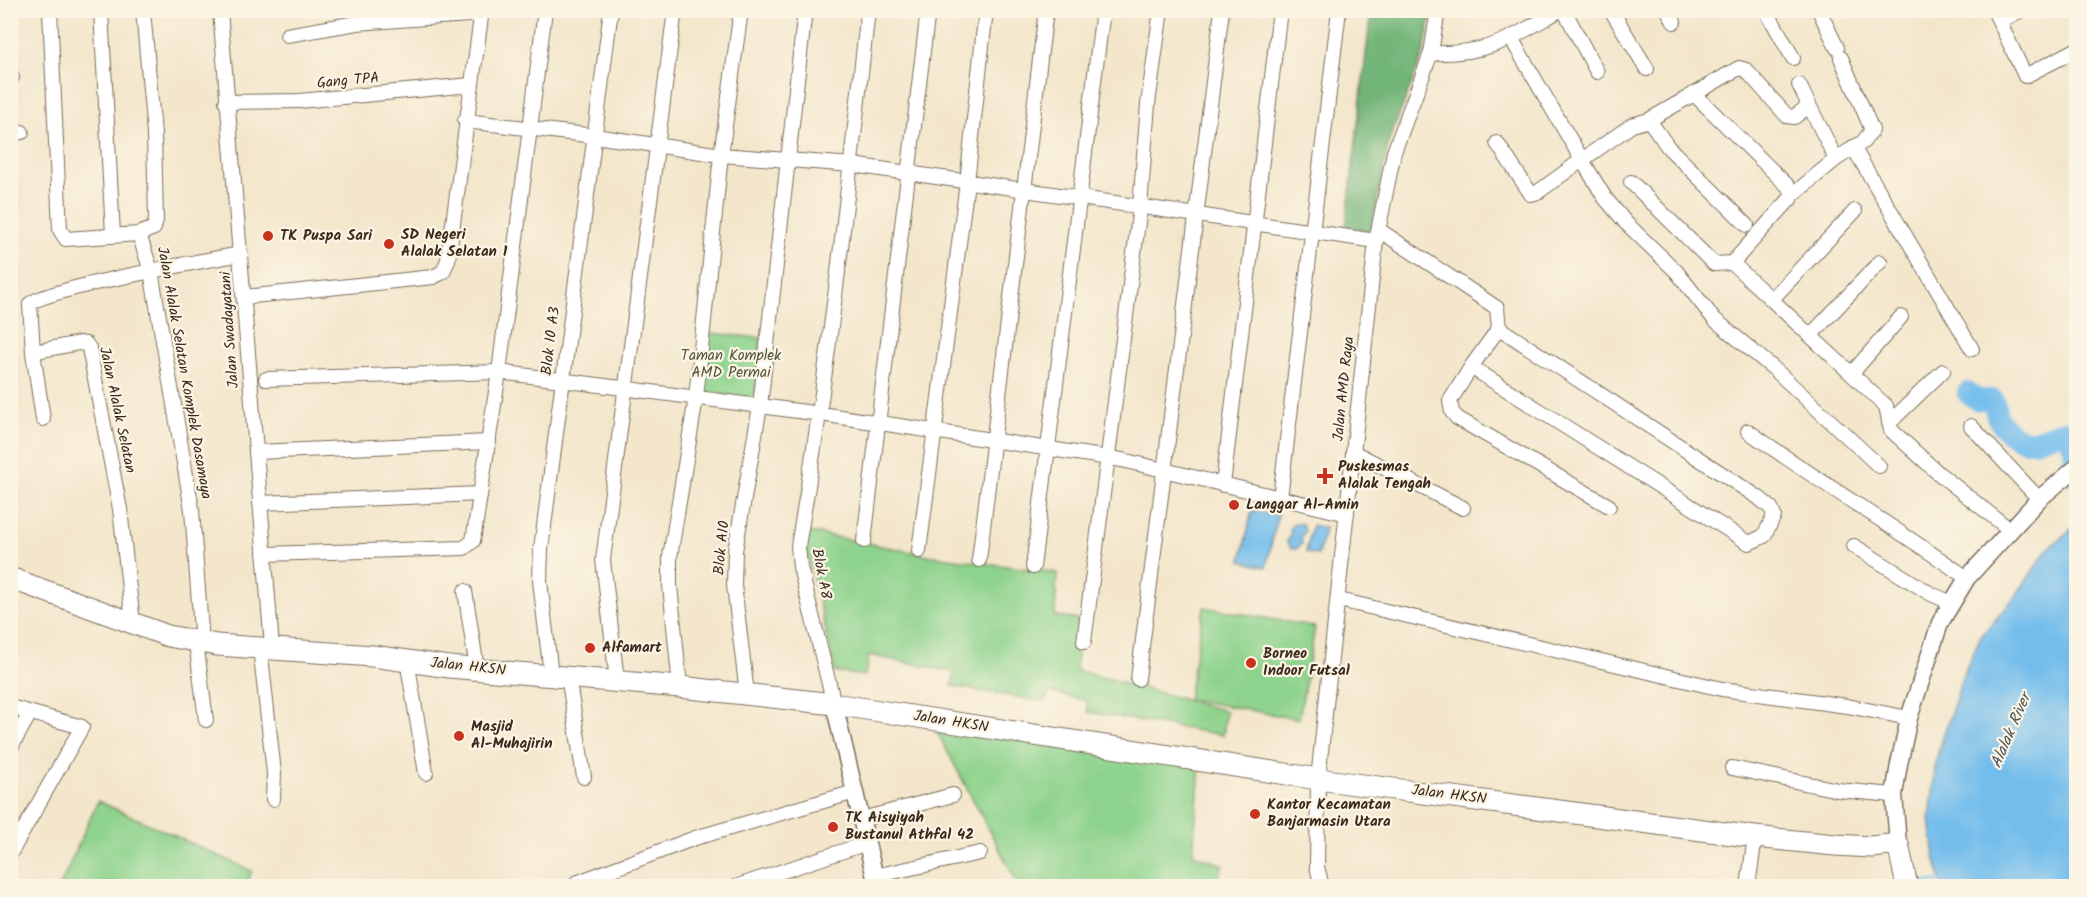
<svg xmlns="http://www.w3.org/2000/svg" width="2087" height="897" font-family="Kalam,sans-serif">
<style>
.green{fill:#8ed38d;stroke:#647e56;stroke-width:1.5}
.forest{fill:#72b578;stroke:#56704b;stroke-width:1.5}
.water{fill:#73bdec;stroke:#577485;stroke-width:1.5}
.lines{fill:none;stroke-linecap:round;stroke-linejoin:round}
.stream{stroke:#73bdec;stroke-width:4}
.river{stroke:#73bdec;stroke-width:22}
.minor-casing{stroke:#7b6c5b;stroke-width:16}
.tertiary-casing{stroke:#7b6c5b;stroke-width:19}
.primary-casing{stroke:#7b6c5b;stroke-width:23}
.minor{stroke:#fff;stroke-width:14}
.tertiary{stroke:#fff;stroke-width:16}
.primary{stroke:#fff;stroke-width:21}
.poi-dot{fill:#c8321e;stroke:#fcf5e5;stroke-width:2}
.labels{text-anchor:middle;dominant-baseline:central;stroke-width:4.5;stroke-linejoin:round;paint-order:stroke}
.street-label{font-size:15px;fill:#3b2a1e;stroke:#fcf5e5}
.poi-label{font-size:15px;font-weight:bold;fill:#3b2a1e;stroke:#fcf5e5;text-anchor:start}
.park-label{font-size:15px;fill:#50543a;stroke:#fcf5e5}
.water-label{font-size:16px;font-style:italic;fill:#4c565c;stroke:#fcf5e5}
</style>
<rect width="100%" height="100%" fill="#fcf5e5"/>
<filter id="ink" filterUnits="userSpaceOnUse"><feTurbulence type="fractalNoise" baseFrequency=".0167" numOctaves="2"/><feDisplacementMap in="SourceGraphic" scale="12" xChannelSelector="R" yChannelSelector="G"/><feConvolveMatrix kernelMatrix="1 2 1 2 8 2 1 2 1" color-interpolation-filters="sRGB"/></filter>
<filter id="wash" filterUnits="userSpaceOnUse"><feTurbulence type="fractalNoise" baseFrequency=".008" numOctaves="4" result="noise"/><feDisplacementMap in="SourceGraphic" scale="24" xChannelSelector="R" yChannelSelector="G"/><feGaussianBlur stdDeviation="1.35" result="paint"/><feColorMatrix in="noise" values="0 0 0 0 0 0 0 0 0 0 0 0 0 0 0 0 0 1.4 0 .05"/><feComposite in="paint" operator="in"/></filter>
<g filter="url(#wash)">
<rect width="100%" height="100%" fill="#f3e6cb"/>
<g class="green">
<path d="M708,333L762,338L754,399L700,391Z"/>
<path d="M809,532L933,556L1057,573L1055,616L1079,620L1076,670L1226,711L1223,735L1088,712L1087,701L1049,692L1045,702L952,686L954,672L869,655L865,676L835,672L806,546Z"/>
<path d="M1204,607L1315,627L1299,719L1188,699Z"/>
<path d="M935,728L1200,766L1193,854L1223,865L1214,886H1019Z"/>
<path d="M98,801L252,871L246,886H60Z"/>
</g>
<path class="forest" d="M1371,11H1432L1424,52L1389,141L1371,232L1346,226Z"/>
<g class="water">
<path d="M1252,510L1278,515L1266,567L1241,561Z"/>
<path d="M1294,523L1302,524L1305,531L1301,537L1302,544L1296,549L1291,548L1287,542L1291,535L1290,528Z"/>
<path d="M1312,525L1325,528L1318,555L1306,552Z"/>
<path d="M2076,525V886H1943L1935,857L1930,819L1936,760L1964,673L1981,636L2015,597L2047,550Z"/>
</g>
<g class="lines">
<g class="stream">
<path d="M1913,884L1947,880"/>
<path d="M1876,886H1900"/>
</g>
<path class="river" d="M1968,393L1978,400H1993C1997,407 1994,412 1998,418C2005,431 2021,445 2037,440C2047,438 2053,433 2064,431C2075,444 2077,452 2072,468L2076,476"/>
</g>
</g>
<g filter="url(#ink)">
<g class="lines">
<g class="minor-casing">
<g id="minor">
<path d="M50,10L60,230L66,239L139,234L154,228L156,220L154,134L143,10"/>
<path d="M101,10L113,235"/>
<path d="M220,10L272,647"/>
<path d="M1564,10L1597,72"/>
<path d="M1611,10L1647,69"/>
<path d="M1668,10L1674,22"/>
<path d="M1766,10L1793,58"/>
<path d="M1819,10L1837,48"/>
<path d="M1994,10L2025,76L2076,50"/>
<path d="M2006,18L2021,10"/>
<path d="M287,35L357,23L482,14"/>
<path d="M1431,53C1490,55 1511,38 1560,10"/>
<path d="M10,77H12"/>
<path d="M1799,85L1836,159"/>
<path d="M1694,94L1795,193L1836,159L1863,142L1872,130L1841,58"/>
<path d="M226,102L299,101L471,85"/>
<path d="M1649,120L1632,125L1582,160L1605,198L1626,223L1676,271L1714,319L1773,368L1879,466"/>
<path d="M465,121L595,136L721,155L853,165L1376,241"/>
<path d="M10,133L22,132"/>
<path d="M1497,143L1531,194L1538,192L1582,160L1511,38"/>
<path d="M1853,147L1972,349"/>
<path d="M1631,182L1714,264L1732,263L1791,198"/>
<path d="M1747,225L1668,147L1649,120L1739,68L1746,70L1787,116L1794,117L1809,106"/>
<path d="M1379,230L1497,308L1499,328L1471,367L1749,543L1764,536L1774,516L1771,508L1759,498L1499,328"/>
<path d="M139,234L151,271L192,510L202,643"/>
<path d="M1732,263L1886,406L1891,430L1937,472L2010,530"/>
<path d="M244,297L433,277L443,272L448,260L482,10"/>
<path d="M1772,299L1855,211"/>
<path d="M1811,335L1880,262"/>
<path d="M33,352L43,419"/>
<path d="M1471,367L1450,401L1452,412L1457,418L1609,506"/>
<path d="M1852,373L1901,317"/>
<path d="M266,379L499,372L821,414L1122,460L1347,514"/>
<path d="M1889,423L1943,371"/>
<path d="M1971,426L2039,499"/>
<path d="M1748,431C1819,482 1895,527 1967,578"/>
<path d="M256,452L489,442"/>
<path d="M1353,452L1463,508"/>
<path d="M1223,485L1280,10"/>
<path d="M1280,498L1339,10"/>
<path d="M260,503L480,494"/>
<path d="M864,541L928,10"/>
<path d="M1854,546L1931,594L1950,602"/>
<path d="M919,551L967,182L986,10"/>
<path d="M264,554L464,548L473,541L499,372L545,10"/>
<path d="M979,560L1046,10"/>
<path d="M1033,567L1103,10"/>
<path d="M465,591L477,669"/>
<path d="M1339,600L1722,689L1847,706L1909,718"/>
<path d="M133,623L120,509L89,348L86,344L79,343L33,352L30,304C41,290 212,259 241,254"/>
<path d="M196,642L206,720"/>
<path d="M1084,642L1140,207L1148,104L1161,10"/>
<path d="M260,647L274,773L273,799"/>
<path d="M407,660L426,773"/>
<path d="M551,675L540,581L541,549L611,10"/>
<path d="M568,676L584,777"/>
<path d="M1138,679L1222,10"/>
<path d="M617,681L603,560L675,10"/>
<path d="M680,687L670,585V557L696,398L721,155L741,10"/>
<path d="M747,694L734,585L735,551L760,406L805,10"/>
<path d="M834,704L800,567L798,546C829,368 848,190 868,10"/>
<path d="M10,707L82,727L10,854"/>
<path d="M10,749L30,713"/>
<path d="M1732,768L1838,790L1894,795"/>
<path d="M862,819L953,795"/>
<path d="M875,876L980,853"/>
<path d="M576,883L695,838L855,792"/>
<path d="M738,886L867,843"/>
<path d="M1322,886L1317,867L1318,779L1376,241L1394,152L1431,53L1438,10"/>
<path d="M1748,886L1755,837"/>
</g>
</g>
<g class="tertiary-casing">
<g id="tertiary">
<path d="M834,704L877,886"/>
<path d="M1898,844L1894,795L1899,764L1909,718L1940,623L1967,578L2039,499L2076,468"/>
</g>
</g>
<g class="primary-casing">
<path id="primary" d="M10,578L168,636L217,645L373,656L449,667L680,687L834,704L1318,779L1755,837L1835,845L1871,847L1898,844L1907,886"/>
</g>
<use href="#minor" class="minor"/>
<use href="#tertiary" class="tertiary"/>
<use href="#primary" class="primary"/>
</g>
</g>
<g class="poi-dot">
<circle cx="268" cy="236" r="6"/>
<circle cx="389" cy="244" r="6"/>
<path d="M1322 467h6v6h6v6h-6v6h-6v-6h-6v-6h6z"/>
<circle cx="1234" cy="505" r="6"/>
<circle cx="590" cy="648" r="6"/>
<circle cx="1251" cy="663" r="6"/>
<circle cx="459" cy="736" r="6"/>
<circle cx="1255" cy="814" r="6"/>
<circle cx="833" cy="827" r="6"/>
</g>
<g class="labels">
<g class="street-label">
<text transform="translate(348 81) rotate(-5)">Gang TPA</text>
<text transform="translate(230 330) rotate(-94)">Jalan Swadayatani</text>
<text transform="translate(551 341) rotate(-83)">Blok 10 A3</text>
<text transform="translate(184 373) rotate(80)">Jalan Alalak Selatan Komplek Dasamaya</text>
<text transform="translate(1344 389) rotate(-84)">Jalan AMD Raya</text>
<text transform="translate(117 410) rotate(78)">Jalan Alalak Selatan</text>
<text transform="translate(722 548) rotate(-84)">Blok A10</text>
<text transform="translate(821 574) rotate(79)">Blok A8</text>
<text transform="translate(468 667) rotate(6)">Jalan HKSN</text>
<text transform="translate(951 722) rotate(9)">Jalan HKSN</text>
<text transform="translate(1449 795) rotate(7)">Jalan HKSN</text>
</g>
<g class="poi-label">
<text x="401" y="235">SD Negeri<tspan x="401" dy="17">Alalak Selatan 1</tspan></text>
<text x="280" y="236">TK Puspa Sari</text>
<text x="1338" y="467">Puskesmas<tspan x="1338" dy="17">Alalak Tengah</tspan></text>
<text x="1246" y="505">Langgar Al-Amin</text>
<text x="602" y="648">Alfamart</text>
<text x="1263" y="654">Borneo<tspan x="1263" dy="17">Indoor Futsal</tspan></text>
<text x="471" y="727">Masjid<tspan x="471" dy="17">Al-Muhajirin</tspan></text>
<text x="1267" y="805">Kantor Kecamatan<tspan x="1267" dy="17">Banjarmasin Utara</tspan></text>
<text x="845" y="818">TK Aisyiyah<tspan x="845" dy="17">Bustanul Athfal 42</tspan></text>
</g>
<g class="park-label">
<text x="731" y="356">Taman Komplek<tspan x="731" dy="17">AMD Permai</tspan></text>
</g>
<g class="water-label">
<text transform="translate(2011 731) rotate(-67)">Alalak River</text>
</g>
</g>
<rect width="2087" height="897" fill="none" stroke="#fcf5e5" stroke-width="36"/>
</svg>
